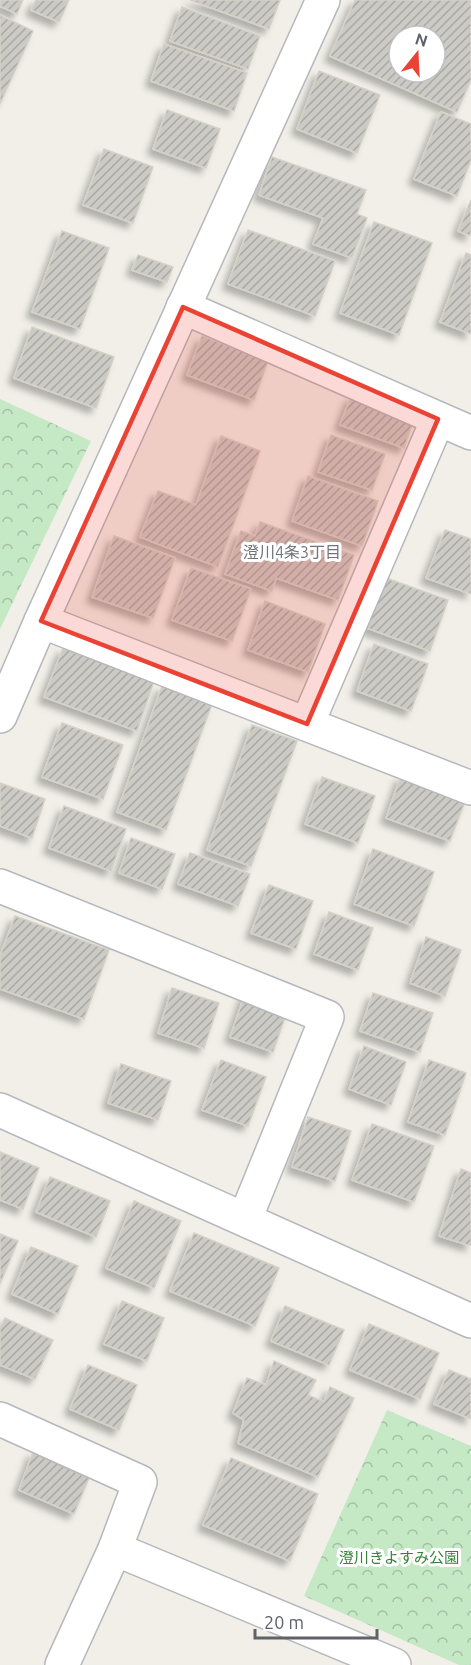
<svg xmlns="http://www.w3.org/2000/svg" width="471" height="1665" font-family="Ubuntu,'Noto Sans JP',sans-serif">
<style>
.park{fill:url(#park-crowns)}
.building{fill:url(#building-hatch);stroke:#d6d1c6;stroke-width:1.5;fill-rule:evenodd;filter:url(#shadow)}
.lines{fill:none;stroke-linecap:round;stroke-linejoin:round}
.minor-casing{stroke:#b5b8bc;stroke-width:36}
.minor{stroke:#fff;stroke-width:33}
.marked{fill:#ea4335;fill-opacity:0.2;stroke:#ea4335;stroke-width:4.5;stroke-linejoin:round}
.labels{text-anchor:middle;dominant-baseline:central;stroke-width:6;stroke-linejoin:round;paint-order:stroke}
.park-label{font-size:15px;fill:#348238;stroke:#fff}
.neighbourhood-label{font-size:16px;fill:#70757a;stroke:#fff}
</style>
<defs>
<pattern id="park-crowns" width="20" height="18" patternUnits="userSpaceOnUse" patternTransform="scale(1.5)"><rect width="20" height="18" fill="#c5e8c5"/><path d="M2 6a3 3 0 1 1 6 0M12 15a3 3 0 1 1 6 0" fill="none" stroke="#a3c0a4"/></pattern>
<pattern id="building-hatch" width="6" height="6" patternUnits="userSpaceOnUse" patternTransform="scale(1.5)"><rect width="6" height="6" fill="#cccac5"/><path d="M-1 1l2-2M0 6l6-6M5 7l2-2" fill="none" stroke="#a9a8a4"/></pattern>
<filter id="shadow"><feDropShadow dx="-5.5" dy="5.5" stdDeviation="3" flood-color="#0004"/></filter>
</defs>
<rect width="100%" height="100%" fill="#f1efe8"/>
<g class="park">
<path d="M0,399L91,441L0,629Z"/>
<path d="M387,1410L471,1446V1665H459L304,1596Z"/>
</g>
<g class="building">
<path d="M1,0H23L17,14L0,6Z"/>
<path d="M36,0H69L59,22L31,10Z"/>
<path d="M190,0H280L269,29Z"/>
<path d="M355,0H471V80L457,112L330,56ZM399,36H435V72H399Z"/>
<path d="M182,7L260,36L248,69L170,41Z"/>
<path d="M0,15L33,31L0,104Z"/>
<path d="M164,44L247,73L234,111L151,81Z"/>
<path d="M319,71L380,95L357,153L297,129Z"/>
<path d="M167,110L220,129L206,168L153,149Z"/>
<path d="M441,112L471,124V160L457,196L414,179Z"/>
<path d="M104,149L153,167L133,223L83,205Z"/>
<path d="M272,157L366,190L357,214L367,218L352,258L313,244L323,218L259,195Z"/>
<path d="M471,200V236L458,231Z"/>
<path d="M374,222L432,243L399,335L340,313Z"/>
<path d="M248,230L335,261L315,316L228,284Z"/>
<path d="M62,231L109,248L80,329L32,312Z"/>
<path d="M466,253L471,255V334L440,322Z"/>
<path d="M138,255L173,267L167,282L132,270Z"/>
<path d="M32,327L114,357L96,408L14,378Z"/>
<path d="M202,336L268,361L254,400L187,375Z"/>
<path d="M351,396L414,419L404,448L340,425Z"/>
<path d="M331,435L385,454L372,490L318,472Z"/>
<path d="M221,436L260,451L218,567L140,537L158,491L196,505Z"/>
<path d="M308,476L378,501L362,546L292,521Z"/>
<path d="M260,522L354,555L338,600L276,578L272,591L225,574L241,531L255,536Z"/>
<path d="M445,530L471,539V594L426,578Z"/>
<path d="M114,536L175,558L153,618L92,597Z"/>
<path d="M191,568L251,589L232,641L172,620Z"/>
<path d="M386,578L448,600L430,651L367,628Z"/>
<path d="M265,601L325,624L308,672L248,650Z"/>
<path d="M374,644L428,664L411,711L357,691Z"/>
<path d="M63,648L154,681L137,731L44,697Z"/>
<path d="M162,686L212,704L166,830L117,812Z"/>
<path d="M62,723L123,745L103,799L42,777Z"/>
<path d="M252,725L297,741L251,866L207,850Z"/>
<path d="M401,776L466,799L450,841L386,818Z"/>
<path d="M322,777L375,796L358,843L305,824Z"/>
<path d="M0,783L45,799L32,838L0,826Z"/>
<path d="M64,806L126,829L111,871L49,848Z"/>
<path d="M131,838L175,854L162,889L119,873Z"/>
<path d="M373,849L434,872L414,926L354,904Z"/>
<path d="M190,853L250,874L238,906L178,884Z"/>
<path d="M269,885L313,901L296,949L251,933Z"/>
<path d="M329,912L373,928L358,970L314,954Z"/>
<path d="M15,916L109,950L84,1019L0,989V956Z"/>
<path d="M426,937L461,950L445,996L410,983Z"/>
<path d="M172,988L219,1003L204,1048L158,1033Z"/>
<path d="M373,993L433,1013L420,1052L360,1031Z"/>
<path d="M245,994L288,1009L273,1052L230,1037Z"/>
<path d="M364,1046L406,1062L391,1105L349,1089Z"/>
<path d="M221,1060L266,1077L248,1126L202,1110Z"/>
<path d="M429,1060L466,1073L445,1135L408,1122Z"/>
<path d="M121,1064L171,1081L158,1120L108,1103Z"/>
<path d="M308,1117L351,1131L335,1181L292,1167Z"/>
<path d="M372,1124L434,1146L414,1202L352,1180Z"/>
<path d="M0,1152L39,1168L23,1209L0,1200Z"/>
<path d="M461,1169L471,1173V1246L439,1236Z"/>
<path d="M50,1177L110,1201L96,1237L36,1212Z"/>
<path d="M134,1201L181,1221L154,1288L106,1268Z"/>
<path d="M194,1233L279,1268L255,1326L170,1291Z"/>
<path d="M0,1234L18,1241L0,1284Z"/>
<path d="M31,1247L78,1266L58,1314L12,1294Z"/>
<path d="M122,1301L164,1318L147,1361L104,1344Z"/>
<path d="M285,1306L344,1330L329,1365L271,1341Z"/>
<path d="M5,1318L53,1340L35,1379L0,1365V1328Z"/>
<path d="M369,1324L439,1353L420,1399L350,1370Z"/>
<path d="M274,1361L316,1380L308,1395L324,1402L330,1387L354,1398L318,1477L238,1443L244,1420L233,1413L247,1378L266,1385Z"/>
<path d="M88,1365L137,1385L119,1430L70,1409Z"/>
<path d="M449,1370L471,1379V1419L434,1404Z"/>
<path d="M33,1452L89,1478L74,1514L19,1490Z"/>
<path d="M231,1458L318,1494L290,1561L203,1525Z"/>
</g>
<g class="lines">
<g class="minor-casing">
<g id="minor">
<path d="M183,307L471,433"/>
<path d="M41,621L471,788"/>
<path d="M0,716L41,621L323,0"/>
<path d="M307,724L438,419"/>
<path d="M0,886L327,1017L245,1219"/>
<path d="M0,1110L471,1321"/>
<path d="M0,1419L140,1482L115,1549L62,1665"/>
<path d="M115,1549L394,1665"/>
</g>
</g>
<use href="#minor" class="minor"/>
</g>
<path class="marked" d="M183,307L438,419L307,724L41,621Z"/>
<g class="labels">
<g class="park-label">
<text x="399" y="1557">澄川きよすみ公園</text>
</g>
<g class="neighbourhood-label">
<text x="292" y="552">澄川4条3丁目</text>
</g>
</g>
<g transform="translate(417 54) rotate(18)"><circle r="28" fill="#ffffff" stroke="#bfc1c3" stroke-width="1.5"/>
<path d="M0-4.5L10 22L0 15L-10 22Z" fill="#ea4335"/>
<text y="-9" font-size="16" font-weight="bold" text-anchor="middle" fill="#5f6368">N</text>
</g>
<path d="M255 1629v9h122v-9" fill="none" stroke="#5f6368" stroke-width="3"/>
<text x="264" y="1629" font-size="18" fill="#5f6368" stroke="#ffffff" stroke-width="4.5" paint-order="stroke">20 m</text>
</svg>
